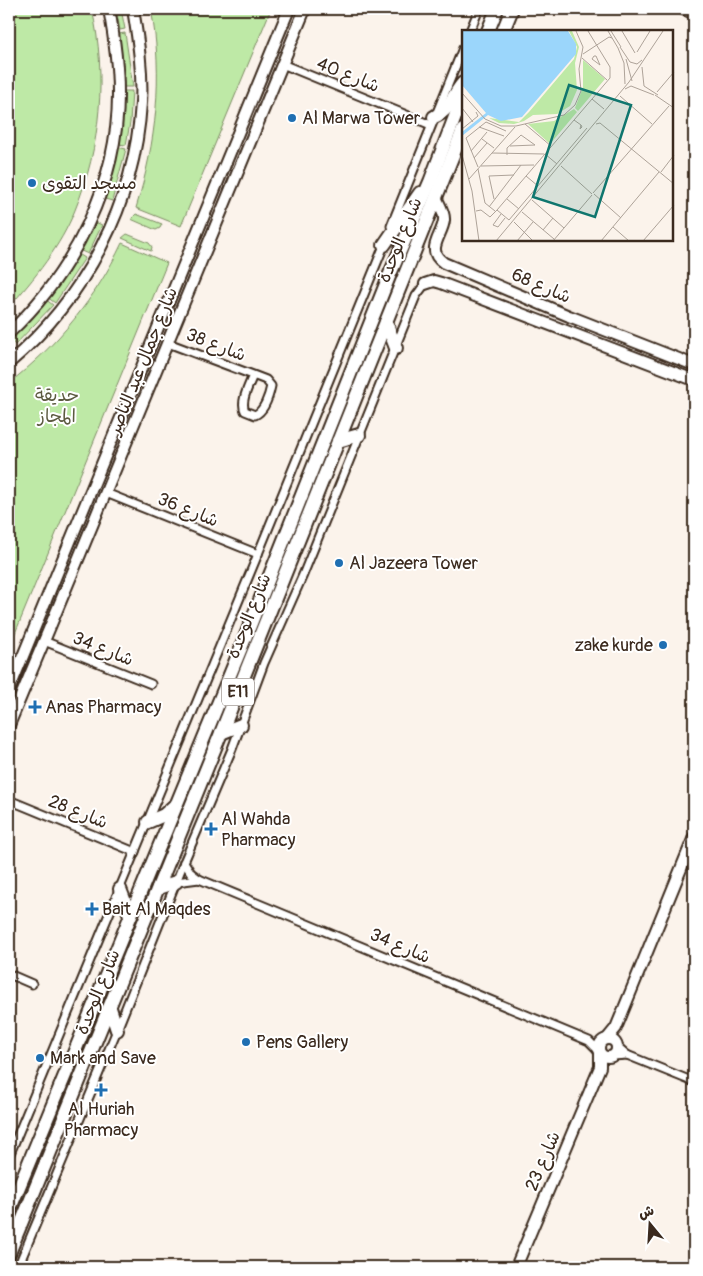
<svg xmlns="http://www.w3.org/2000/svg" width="703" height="1276" font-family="Pangolin,'Playpen Sans Arabic',sans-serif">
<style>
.green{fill:#bee9a6;stroke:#7c8a62}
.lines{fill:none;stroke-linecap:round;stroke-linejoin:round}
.street-casing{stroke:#3b2a1e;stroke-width:11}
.secondary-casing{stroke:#3b2a1e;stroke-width:14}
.highway-casing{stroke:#3b2a1e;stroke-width:16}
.street{stroke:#fff;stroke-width:7}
.secondary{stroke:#fff;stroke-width:10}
.highway{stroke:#fff;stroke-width:12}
.poi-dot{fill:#1f6fb2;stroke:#fff;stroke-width:2}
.labels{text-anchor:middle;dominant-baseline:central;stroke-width:4;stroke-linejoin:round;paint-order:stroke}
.shield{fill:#fff;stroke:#766a62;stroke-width:1}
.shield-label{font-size:16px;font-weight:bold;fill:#3b2a1e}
.street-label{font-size:18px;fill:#3b2a1e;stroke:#fff}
.poi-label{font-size:18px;fill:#3b2a1e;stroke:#fff;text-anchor:start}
.park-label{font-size:18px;fill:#5c5a40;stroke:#fff}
.inset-road{fill:none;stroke:#aea399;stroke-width:1}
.view{fill:#0f766e;fill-opacity:0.15;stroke:#0f766e;stroke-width:2.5}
.inset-edge{fill:none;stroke:#3b2a1e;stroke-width:2.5}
</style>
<rect width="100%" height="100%" fill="#fbf3eb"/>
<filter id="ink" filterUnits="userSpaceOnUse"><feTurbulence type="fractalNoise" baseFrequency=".02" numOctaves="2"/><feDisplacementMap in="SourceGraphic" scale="10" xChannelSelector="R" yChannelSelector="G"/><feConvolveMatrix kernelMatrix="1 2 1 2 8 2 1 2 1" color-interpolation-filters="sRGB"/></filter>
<g filter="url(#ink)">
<g class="green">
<path d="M9,9H92C107,75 101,147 75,210C61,246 34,279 9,307Z"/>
<path d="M116,9H121L125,29L120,30Z"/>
<path d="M151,9H271L181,226L136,208C156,143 164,76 151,9Z"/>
<path d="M125,33L133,87H123L119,34Z"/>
<path d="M123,91H132L130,123L126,145L118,144Z"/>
<path d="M117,147L126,149L112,201L102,198Z"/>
<path d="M136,214L162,224L160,228L156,230L131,219Z"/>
<path d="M93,221L102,225L88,254L79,250Z"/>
<path d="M127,234L149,243L152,247L151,251L122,238Z"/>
<path d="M122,243L167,263L9,648V383C57,346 96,298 122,243Z"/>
<path d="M77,253L85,258L55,303L47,297Z"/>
<path d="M45,299L53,305L15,345L11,340Z"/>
</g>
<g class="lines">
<g class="street-casing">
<g id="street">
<path d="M679,9L694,15"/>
<path d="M470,31L479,9"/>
<path d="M282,64L431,125"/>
<path d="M391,226L463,48"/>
<path d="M168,343L253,375C249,386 240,401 245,411L255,415C264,411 269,396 271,386L266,380L253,375"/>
<path d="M106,493L258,554"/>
<path d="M44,641L151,684"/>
<path d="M9,800L135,852"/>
<path d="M184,862L191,873L199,879L589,1041L599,1051"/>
<path d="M176,882L199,879"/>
<path d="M9,974L32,984"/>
<path d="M617,1046L627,1055L694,1082"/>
<path d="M613,1056L627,1055"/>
<path d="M9,1156L258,554L385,243"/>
<path d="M18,1267L117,1030L184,862L232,749L264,663L303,575L416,296L425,284"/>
</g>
</g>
<g class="secondary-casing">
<g id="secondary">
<path d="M436,197C439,204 445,213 444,220C443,235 424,250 444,263L569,316L694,365"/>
<path d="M425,284L434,281L441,283L694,380"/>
<path d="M9,333C74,272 119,182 118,92C118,64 114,36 109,9"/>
<path d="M9,363C85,298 135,204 141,103C143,72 138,39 133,9"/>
<path d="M9,690L289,9"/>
<path d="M9,725C109,487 206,248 305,9"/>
<circle cx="608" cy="1048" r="9"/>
<path d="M607,1039L616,1028L694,837"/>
<path d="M516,1267L600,1067V1053"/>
</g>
</g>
<g class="highway-casing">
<g id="highway">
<path d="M488,31L497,9"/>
<path d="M503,31L512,9"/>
<path d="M434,117C451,110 452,95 463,83"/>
<path d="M384,245L420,193"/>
<path d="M386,322L396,348"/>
<path d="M338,441L359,435"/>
<path d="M221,733L241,725"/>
<path d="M148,822L164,815L174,806"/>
<path d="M158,888L176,882"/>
<path d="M120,889L130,915"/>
<path d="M110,1008L117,1030"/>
<path d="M9,1211L241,648L390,274L430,182L463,96"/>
<path d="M9,1253L221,733L463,130"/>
</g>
</g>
<use href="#street" class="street"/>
<use href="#secondary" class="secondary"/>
<use href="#highway" class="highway"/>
</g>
</g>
<g class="poi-dot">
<circle cx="292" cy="118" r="5"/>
<circle cx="32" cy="183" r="5"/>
<circle cx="339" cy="563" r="5"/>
<circle cx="663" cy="645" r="5"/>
<path d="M32.5 699.5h5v5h5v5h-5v5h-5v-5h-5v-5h5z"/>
<path d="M208.5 821.5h5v5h5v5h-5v5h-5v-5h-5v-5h5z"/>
<path d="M89.5 901.5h5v5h5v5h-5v5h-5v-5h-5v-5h5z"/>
<circle cx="246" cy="1042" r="5"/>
<circle cx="40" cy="1058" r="5"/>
<path d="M98.5 1082.5h5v5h5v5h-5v5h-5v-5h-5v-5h5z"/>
</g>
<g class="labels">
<rect class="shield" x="222" y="678.5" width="32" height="27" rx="4"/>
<g class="shield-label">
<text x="238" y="692">E11</text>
</g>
<g class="street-label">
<text transform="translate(348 75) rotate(22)">شارع 40</text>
<text transform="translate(400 240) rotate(-68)">شارع الوحدة</text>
<text transform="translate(541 286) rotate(23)">شارع 68</text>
<text transform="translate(216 345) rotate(21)">شارع 38</text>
<text transform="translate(143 361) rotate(-68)">شارع جمال عبد الناصر</text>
<text transform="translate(188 510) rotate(22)">شارع 36</text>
<text transform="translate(249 616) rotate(-68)">شارع الوحدة</text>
<text transform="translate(103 649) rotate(22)">شارع 34</text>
<text transform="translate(78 812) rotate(22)">شارع 28</text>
<text transform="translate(400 946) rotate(23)">شارع 34</text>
<text transform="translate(98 992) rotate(-68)">شارع الوحدة</text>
<text transform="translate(543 1161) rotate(-67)">شارع 23</text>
</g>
<g class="poi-label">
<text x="302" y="118">Al Marwa Tower</text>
<text x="42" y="183">مسجد التقوى</text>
<text x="349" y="563">Al Jazeera Tower</text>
<text x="653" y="645" text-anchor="end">zake kurde</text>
<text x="45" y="707">Anas Pharmacy</text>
<text x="221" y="819">Al Wahda<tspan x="221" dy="21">Pharmacy</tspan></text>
<text x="102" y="909">Bait Al Maqdes</text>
<text x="256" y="1042">Pens Gallery</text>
<text x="50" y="1058">Mark and Save</text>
<text x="101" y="1109" text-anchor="middle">Al Huriah<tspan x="101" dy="21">Pharmacy</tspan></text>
</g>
<g class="park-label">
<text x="57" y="395">حديقة<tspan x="57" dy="21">المجاز</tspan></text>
</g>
</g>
<g transform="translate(462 30)">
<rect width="211" height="211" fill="#fbf3eb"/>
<path d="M107,1H110L117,17L113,33L115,60L108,76L95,84L71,85L62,91L52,94L37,93L27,88L57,92L67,82L112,29L115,17ZM121,30L143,49L116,81L113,78L121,57ZM112,79L115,82L88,114L66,94L92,91Z" fill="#bee9a6"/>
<path d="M0,1H106L114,14V24L60,87L39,91L26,85L0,106V102L24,83L0,55Z" fill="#9bd6fb"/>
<path class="inset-road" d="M146,1L156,18M149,1L159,17M160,1L173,23M158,17L168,32L175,34L180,30M156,18L162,33L163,54M175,22L188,1M121,24L147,7L150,8M132,26H134L138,35L130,29ZM120,28L145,50M164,29L170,51M180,37L182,56L196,65M163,59L169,56L192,65M195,62L212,42M0,63L23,89L39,96H54L102,85L113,75L119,61L117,39L121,17L114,1M193,65L212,78M158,66L190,94M130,69L142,79M0,78L11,92M112,90L119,95L118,99L120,97L119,95M63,94L89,116M134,94L138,93L212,154M17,97L42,106M125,98L47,190L35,180L148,48V37L126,1M0,99L16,86L14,82M4,108L24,92L44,101M4,108L16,137M20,109L32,118M9,121L25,102M30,123L82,124M83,124L95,134M0,125L10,161L17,211M45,125V118L57,107L59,105L73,115L48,116M12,128L25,113M19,136L72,135M99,136L130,164M16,139L23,173L33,181M199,142L212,125M64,146L76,156M7,149L53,97M131,163L207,76M132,164L159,188M32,169L27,146L52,145M45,169L57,179M70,170L102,198M27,177L59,135M14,181L19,180L28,187L35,180M60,182L92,209M39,184L31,195L36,197L43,188M52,192L71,211M151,197L167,211M81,200L91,188M34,211L167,52L201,1M55,211L71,192M91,211L130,165M139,211L197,142M181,211L212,175"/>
<path class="view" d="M107,55L169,75L133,187L71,167Z"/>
<rect width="211" height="211" class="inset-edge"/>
</g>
<rect width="703" height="1276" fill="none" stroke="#fff" stroke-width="30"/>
<rect x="15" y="15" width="673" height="1246" fill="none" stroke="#3b2a1e" stroke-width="2" filter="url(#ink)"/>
<g transform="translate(650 1224) rotate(342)" stroke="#ffffff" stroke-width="4" paint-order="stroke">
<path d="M0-4L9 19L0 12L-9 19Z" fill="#3b2a1e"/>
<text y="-8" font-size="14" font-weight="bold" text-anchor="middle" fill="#3b2a1e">ش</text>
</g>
</svg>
